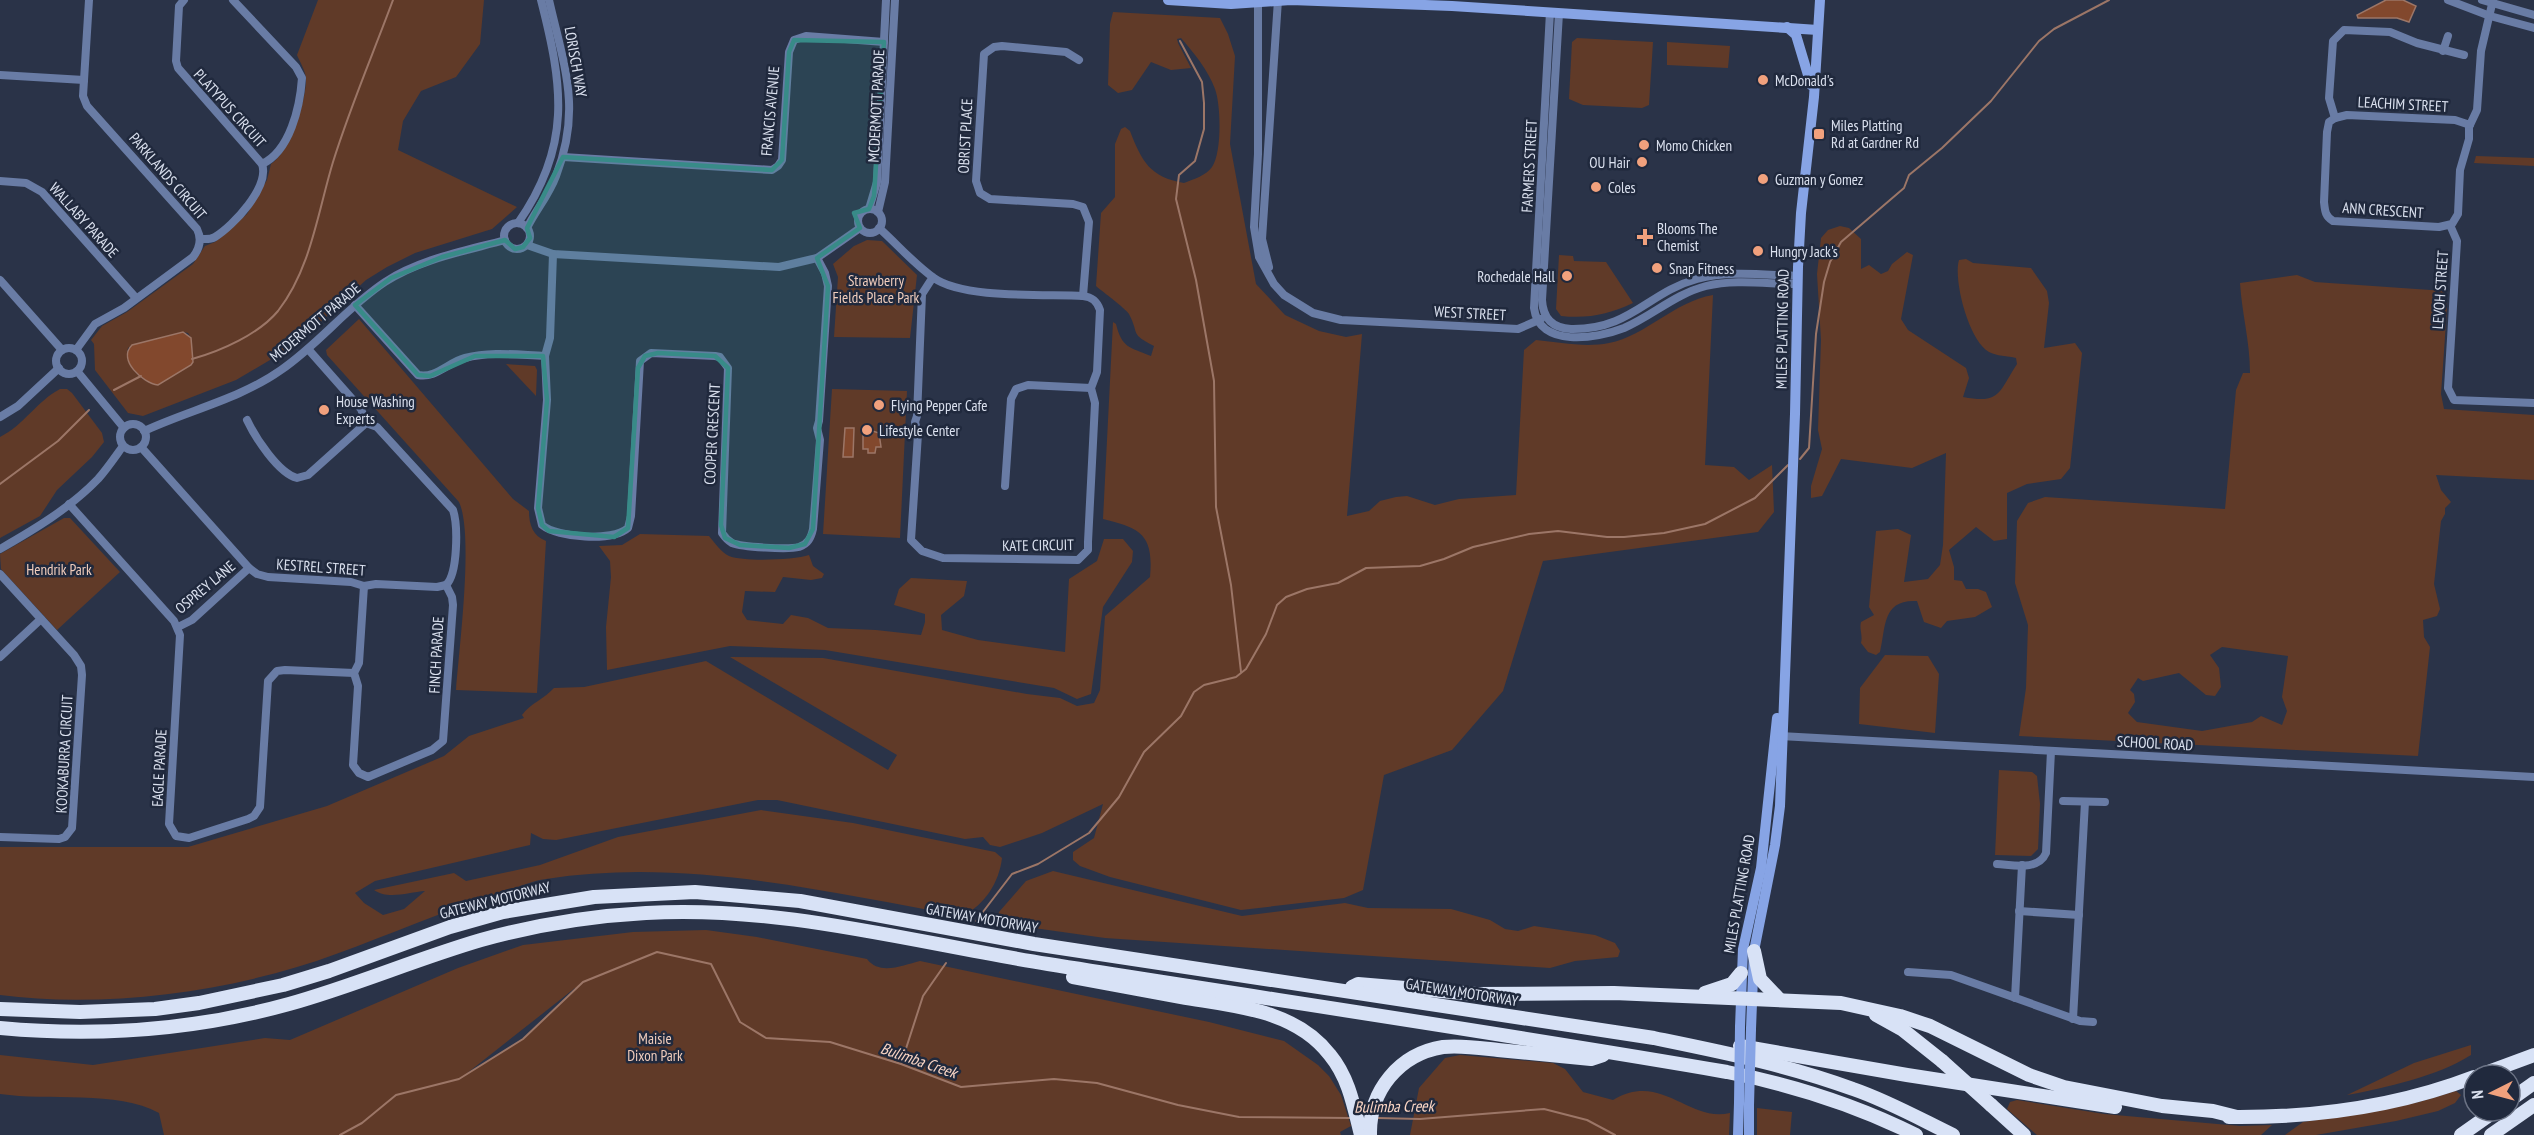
<svg xmlns="http://www.w3.org/2000/svg" width="2534" height="1135" font-family="'PT Sans Narrow',sans-serif">
<style>
.green{fill:#603a28;fill-rule:evenodd}
.water{fill:#82482d;stroke:#9c7667;stroke-width:1.5}
.lines{fill:none;stroke-linecap:round;stroke-linejoin:round}
.stream{stroke:#9c7667;stroke-width:2}
.street{stroke:#697ca5;stroke-width:8}
.secondary{stroke:#87a4e5;stroke-width:10}
.highway{stroke:#d8e2f6;stroke-width:14}
.secondary-bridge{stroke:#87a4e5;stroke-width:10}
.highway-bridge{stroke:#d8e2f6;stroke-width:14}
.marked{fill:#388b88;fill-opacity:0.2;stroke:#388b88;stroke-width:4.5;stroke-linejoin:round}
.poi-dot{fill:#f1a17d;stroke:#20293d;stroke-width:2}
.labels{text-anchor:middle;dominant-baseline:central;stroke-width:5;stroke-linejoin:round;paint-order:stroke}
.street-label{font-size:15px;fill:#dae0ee;stroke:#20293d}
.poi-label{font-size:15px;fill:#dae0ee;stroke:#20293d;text-anchor:start}
.park-label{font-size:15px;fill:#f2cebd;stroke:#20293d}
.water-label{font-size:16px;font-style:italic;fill:#fcd7c6;stroke:#20293d}
</style>
<rect width="100%" height="100%" fill="#2a3348"/>
<g class="green">
<path d="M318,0H484L480,44L456,77L421,91L403,121L398,150L517,207L492,229L415,253L387,267L366,280L297,344L236,380L143,416L128,413L95,370L94,344L91,340L102,326L127,312L193,264L205,246L215,242L247,214L267,180L271,164C289,153 307,99 306,78C305,70 300,62 297,55ZM183,332L188,333L191,338L193,362L191,365L158,385C142,383 123,364 128,348L132,345Z"/>
<path d="M1113,12L1220,18L1228,34L1235,56L1230,144L1256,284L1285,315L1319,331L1346,337L1362,334L1347,516L1369,511L1380,501L1396,497L1407,496L1435,505L1459,499L1516,495L1524,350L1536,340C1560,342 1584,348 1609,343C1646,336 1673,302 1713,295L1705,465L1734,467L1749,480L1772,465L1774,512L1758,532L1543,561L1503,691L1452,750L1384,775L1363,890L1344,898L1241,910L1110,877L1080,866L1073,860V852L1094,838L1103,804L1042,833L1000,847L990,845L983,837L965,839L777,800H758L556,840L543,839L531,833L530,845L375,881L355,893L364,903L383,915L404,909L425,891C409,892 388,900 374,890L454,873L466,881L540,865L618,837L761,810L853,823L995,852L1002,858C999,883 985,904 963,916C826,892 685,857 546,879C530,881 514,889 499,893C444,911 391,934 336,954C237,991 106,1009 0,995V847H188L327,806L444,756L469,736L524,718L522,715C531,703 544,699 554,688L584,687L706,661L888,770L897,755L730,657L823,658L1027,694L1060,698L1077,706L1094,703L1100,690L1105,616L1150,577C1154,534 1140,528 1103,519L1113,322L1116,324C1122,348 1129,347 1151,356L1154,346C1129,333 1140,335 1129,314C1124,307 1104,293 1096,286L1101,213L1115,197V144L1121,129L1125,127L1130,131C1142,162 1150,177 1184,183C1192,180 1207,175 1212,167C1222,153 1221,105 1215,89C1208,70 1194,53 1181,38L1177,39L1178,43L1191,68L1171,70L1151,62L1132,90L1118,93L1108,85L1110,24Z"/>
<path d="M1577,38L1653,42L1649,105L1642,108L1583,105L1569,99L1572,42Z"/>
<path d="M1667,42L1730,46L1728,68L1667,65Z"/>
<path d="M2476,156L2534,158V166L2474,163Z"/>
<path d="M1840,226L1849,228L1861,239V269L1869,265L1881,274L1888,271L1892,264L1907,252L1913,255L1901,319L1908,330L1966,368L1969,378L1963,397C2001,404 1998,393 2017,364L2016,358C2008,356 1996,356 1989,352C1969,341 1953,280 1959,260L1966,259L1973,263L2031,268L2047,291L2049,303L2044,348L2075,343L2082,353L2070,468L2061,479L2027,484L2007,493V539L1994,541L1976,527L1949,550L1954,567V580L1962,581L1966,589H1978L1986,592L1992,607L1975,617L1947,621L1941,628L1924,622L1917,601C1882,599 1886,627 1880,652L1876,655L1868,652L1861,643C1863,635 1859,629 1861,622L1874,615L1869,607L1876,531L1898,529L1911,535L1904,582L1928,579L1940,565L1943,545L1946,453L1912,468L1841,459L1822,496L1811,498V486L1822,449L1818,430L1821,340L1817,274L1821,238L1828,230Z"/>
<path d="M867,240L882,241L917,275L910,338L834,337L838,277L833,264L854,246Z"/>
<path d="M1559,255L1573,256L1574,261L1606,262L1633,303C1609,314 1589,319 1561,316L1556,309Z"/>
<path d="M2297,275L2315,282L2445,291L2447,308L2441,394L2444,409L2534,415V480L2436,475L2441,490L2451,502L2445,508V514L2441,521L2434,584L2440,609L2437,616L2423,620L2424,637L2430,647L2418,756L2019,736L2026,688L2028,625L2015,583L2017,521L2028,503L2045,497L2225,509L2236,390L2243,373H2250C2250,341 2242,315 2240,283ZM2222,647L2288,656L2282,697L2287,711L2282,725L2261,716L2252,722L2202,731L2137,722L2128,713L2135,702L2134,694L2130,690L2138,678L2143,681L2179,673L2206,695L2215,696L2221,687L2219,668L2210,655Z"/>
<path d="M359,319L513,499L529,511C529,525 533,536 546,541L537,693L456,690C459,649 474,534 459,502L327,355L326,350Z"/>
<path d="M506,364L535,366L537,370L536,396Z"/>
<path d="M60,389H67L72,393L102,433L104,442L92,457L57,490L40,516L0,538V437C24,425 37,401 60,389Z"/>
<path d="M832,389L907,391L900,538L823,534Z"/>
<path d="M64,518H70L120,572L57,630L1,569L0,554Z"/>
<path d="M640,534L709,536C714,542 722,553 729,556C744,562 794,560 809,555L813,566L824,574L822,578L811,580L783,577L775,592L745,591L742,612L747,620L783,624L791,615L808,618L828,628L876,630L921,635L925,622V614L894,605L899,589L911,578L967,581L964,596L941,615L942,630L978,640L1065,652L1069,579L1097,561L1104,539H1123L1133,551L1132,562L1103,607L1091,694L1077,699L1054,688L825,650L781,648L730,646L607,670L606,627L611,577L610,561L599,546L622,545Z"/>
<path d="M1885,655L1928,656L1939,674L1935,733L1859,724L1860,688Z"/>
<path d="M1999,770L2032,772L2037,776L2040,804L2038,849L2031,856L1995,855Z"/>
<path d="M1053,871L1242,916L1345,903L1368,908L1451,909L1490,920L1505,929L1518,931L1534,926L1595,935L1615,943L1620,951L1618,957L1575,961L1550,968L1105,938L1005,924L997,919L999,912L1026,881Z"/>
<path d="M706,930L757,937L867,959C880,976 903,965 920,961L1209,1022L1284,1041L1318,1065L1329,1076L1341,1095L1351,1126L1340,1132L1341,1135H164L159,1113C117,1090 48,1101 0,1094V1055L93,1065L265,1038L290,1040L458,968L523,945L633,932ZM576,988L523,1039L466,1074L575,988Z"/>
<path d="M2471,1045V1055C2438,1076 2385,1088 2347,1095L2414,1063Z"/>
<path d="M1460,1055L1553,1063L1565,1069L1583,1092L1613,1100C1662,1071 1688,1123 1730,1113L1729,1135H1410L1419,1088L1445,1058Z"/>
<path d="M2456,1091L2461,1095L2455,1103L2438,1111L2396,1121L2316,1135H2285L2303,1122L2363,1113L2419,1102Z"/>
<path d="M2017,1100L2104,1114L2240,1126L2272,1125L2261,1135H2037L2007,1109L2010,1102Z"/>
<path d="M1757,1108L1792,1112L1790,1135H1757Z"/>
</g>
<g class="water">
<path d="M2386,0H2403L2416,6L2409,22L2397,18H2358L2357,15Z"/>
<path d="M183,332L191,338L193,362L191,365L158,385C143,383 117,360 132,345Z"/>
<path d="M845,428H854L853,457H843Z"/>
<path d="M863,428L879,433L881,447H876L875,453H868V449H863Z"/>
</g>
<g class="lines">
<g class="stream">
<path d="M1180,41L1202,82L1204,103V129L1195,161L1179,175L1176,199L1196,280L1214,381L1216,507L1231,585L1241,672"/>
<path d="M192,359C221,351 259,334 278,311C311,269 318,211 333,162C350,107 373,54 393,0"/>
<path d="M114,390L141,376"/>
<path d="M1800,459L1809,448L1816,334L1824,282L1830,262L1841,242L1904,188L1909,175L1942,148L1991,101L2039,41L2054,29L2109,0"/>
<path d="M0,484L58,441L89,410"/>
<path d="M976,921L1012,874L1038,864L1089,833L1119,797L1144,752L1181,716L1194,692L1204,685L1236,677L1246,669L1266,634L1277,605L1286,597L1307,589L1338,583L1366,568L1420,566L1444,559L1473,547L1529,534L1558,531L1607,537H1624L1664,533L1705,524L1755,498L1788,465"/>
<path d="M901,1064L923,996L946,963"/>
<path d="M1377,1118L1420,1119L1544,1109L1587,1120L1615,1135"/>
<path d="M340,1135L362,1123L396,1095L459,1079L523,1039L583,982L657,952L711,964L740,1022L766,1038L830,1042L901,1064L961,1087L1054,1079L1097,1083L1178,1105L1239,1117L1350,1118"/>
</g>
<g class="street">
<path d="M184,0L179,6L176,61L178,68L262,164C270,187 233,226 215,237C210,240 205,239 200,239"/>
<path d="M233,0L296,67L302,78C300,107 290,151 262,164"/>
<path d="M1258,0V154L1254,227L1259,257L1274,284L1284,295L1313,313L1341,320L1518,329L1541,319"/>
<path d="M2448,0L2490,16L2534,28"/>
<path d="M2482,0L2534,15"/>
<path d="M1550,12L1534,308C1539,348 1596,339 1624,328C1652,316 1675,294 1706,286C1735,279 1768,284 1798,284"/>
<path d="M1559,13L1542,300C1543,318 1552,328 1571,329C1631,330 1648,292 1697,279C1730,270 1764,275 1798,276"/>
<path d="M2443,51L2448,36"/>
<path d="M1079,60L1066,52L1002,46L994,47L984,54L976,181L980,193L990,199L1073,204L1083,207L1089,222L1083,296"/>
<path d="M0,75L84,80"/>
<path d="M2335,118L2329,122L2327,132L2324,202C2325,211 2325,216 2333,221L2439,227L2452,224L2458,214L2460,170L2469,139V127L2477,110L2481,51L2493,0"/>
<path d="M2335,118L2329,98L2333,41L2344,30L2390,32L2417,43L2464,55"/>
<path d="M2335,118L2347,115L2455,120L2470,125"/>
<path d="M563,157L772,170L778,166L782,160L789,52L794,40L806,36L884,42"/>
<path d="M0,181L26,183L42,192L136,298"/>
<path d="M869,209L877,182L886,0"/>
<circle cx="870" cy="221" r="12"/>
<path d="M878,212L885,182L895,0"/>
<path d="M518,223C572,146 563,86 541,0"/>
<circle cx="517" cy="236" r="13"/>
<path d="M2450,225L2457,241L2448,388L2454,400L2534,403"/>
<path d="M527,228C536,210 549,195 556,176C582,109 564,66 549,0"/>
<path d="M879,228C897,244 914,264 934,278C963,299 1046,294 1083,296C1092,297 1097,301 1100,310L1097,372L1091,388L1095,403L1088,542V550L1078,560L943,558L922,551L911,540L918,434L915,422L917,416L922,294L933,277"/>
<path d="M527,245L553,254L779,267L817,258L860,228"/>
<path d="M553,254L550,338L545,356L547,400L538,508L542,525C558,538 612,542 628,528L631,516L640,361L651,353L715,356L720,357L728,368L722,533C724,536 727,540 732,543C742,547 788,550 799,547C808,544 811,538 813,529L820,440L817,428L819,421L828,286L825,273L817,258"/>
<path d="M1269,267L1262,239L1278,0"/>
<path d="M0,280L62,350"/>
<path d="M355,305L418,375C435,379 449,362 465,358C491,351 518,355 545,356"/>
<circle cx="69" cy="361" r="13"/>
<path d="M308,349L361,409L366,423L377,427L453,510C458,525 458,574 446,585"/>
<path d="M76,350L95,324L124,308L193,257C200,248 202,239 197,229L87,106L83,96L89,0"/>
<path d="M77,371L124,428"/>
<path d="M0,417L18,406L59,368"/>
<path d="M247,420C255,437 278,473 297,478L308,475L366,423"/>
<circle cx="133" cy="437" r="13"/>
<path d="M144,431C189,410 240,399 281,370C319,344 347,307 385,282C420,259 465,251 505,240"/>
<path d="M141,447L249,568L257,574L268,577L351,582L364,586L376,584L437,587L446,585"/>
<path d="M1005,486L1011,399L1016,389L1028,385L1091,388"/>
<path d="M69,504L174,621L180,635L169,824L176,836L189,838L248,819L254,816L260,807L268,681L277,671L285,670L354,673"/>
<path d="M0,549C35,529 70,508 98,479C107,469 115,457 123,446"/>
<path d="M0,574L74,655L81,666L82,675L72,828L65,837L59,839L0,837"/>
<path d="M364,586L359,663L354,673L358,686L353,765L359,773L368,777L432,750L443,741L453,605L452,597L446,585"/>
<path d="M178,627L192,620L249,568"/>
<path d="M0,657L41,619"/>
<path d="M1780,736L2534,777"/>
<path d="M2063,801L2105,802"/>
<path d="M1997,864C2014,865 2038,871 2046,853L2051,751"/>
<path d="M2019,911L2079,915"/>
<path d="M1908,972L1951,975L2080,1021L2093,1022"/>
<path d="M2015,998L2022,865"/>
<path d="M2073,1019L2085,802"/>
</g>
<g class="secondary">
<path d="M1168,0L1231,4L1291,0L1452,6L1818,30"/>
<path d="M1787,27L1796,35L1811,85"/>
<path d="M1740,1027L1743,949L1761,868L1777,718"/>
<path d="M1751,1029L1754,951L1775,845L1780,806L1795,414L1798,267L1801,213L1814,97L1820,0"/>
<path d="M1749,1105V1135"/>
<path d="M1738,1135L1739,1103"/>
</g>
<g class="highway">
<path d="M1754,951L1760,979L1779,999"/>
<path d="M1073,977C1109,984 1145,990 1181,997C1233,1006 1295,1009 1330,1055C1349,1078 1354,1107 1361,1135"/>
<path d="M1352,987L1358,984L1476,994L1614,993L1841,1003L1900,1016L1930,1026L2029,1075L2064,1087L2162,1106L2213,1111L2237,1117"/>
<path d="M1705,993L1732,984L1741,973"/>
<path d="M0,1009L80,1012L155,1009L199,1003L283,985L329,971L450,927L503,912L594,897L695,892L800,901L1034,944L1654,1038C1722,1052 1788,1065 1853,1089C1888,1101 1920,1119 1953,1135"/>
<path d="M1876,1015L1903,1030L1942,1061"/>
<path d="M0,1028C96,1037 195,1030 289,1004C354,986 416,959 481,940C535,925 591,916 646,913C782,905 915,943 1048,964C1274,1000 1501,1033 1727,1072C1793,1085 1856,1105 1916,1135"/>
<path d="M1740,1046L1907,1075L2115,1107"/>
<path d="M2480,1075L2534,1055"/>
<path d="M2510,1100L2534,1083"/>
<path d="M1991,1105L2024,1135"/>
<path d="M2229,1117C2312,1118 2396,1107 2474,1077"/>
<path d="M1370,1135C1369,1091 1399,1054 1443,1047C1461,1045 1480,1048 1498,1050C1529,1053 1560,1056 1591,1059L1603,1055"/>
<path d="M2461,1135L2495,1111"/>
<path d="M2491,1135L2534,1105"/>
</g>
<g class="secondary-bridge">
<path d="M1739,1103L1740,1027"/>
<path d="M1749,1105L1751,1029"/>
</g>
<path class="highway-bridge" d="M1942,1061L1991,1105"/>
</g>
<path class="marked" d="M794,40L884,42L874,196L869,209L854,213L860,228L817,258L828,286L813,529L805,544L789,548L740,545L725,538L721,525L728,368L715,356L658,353L645,356L638,368L628,528L614,537L549,531L542,525L538,508L547,400L543,356H475L430,376L418,375L355,305L391,278L442,257L505,240L515,249L523,247L530,238L527,228L563,157L772,170L782,160L789,52Z"/>
<g class="poi-dot">
<circle cx="1763" cy="80" r="6"/>
<rect x="1813" y="128" width="12" height="12" rx="3"/>
<circle cx="1644" cy="145" r="6"/>
<circle cx="1642" cy="162" r="6"/>
<circle cx="1763" cy="179" r="6"/>
<circle cx="1596" cy="187" r="6"/>
<path d="M1642 228h6v6h6v6h-6v6h-6v-6h-6v-6h6z"/>
<circle cx="1758" cy="251" r="6"/>
<circle cx="1657" cy="268" r="6"/>
<circle cx="1567" cy="276" r="6"/>
<circle cx="879" cy="405" r="6"/>
<circle cx="324" cy="410" r="6"/>
<circle cx="867" cy="430" r="6"/>
</g>
<g class="labels">
<g class="street-label">
<text transform="translate(576 62) rotate(80)">LORISCH WAY</text>
<text transform="translate(2403 104) rotate(3)">LEACHIM STREET</text>
<text transform="translate(876 106) rotate(-87)">MCDERMOTT PARADE</text>
<text transform="translate(230 108) rotate(48)">PLATYPUS CIRCUIT</text>
<text transform="translate(770 111) rotate(-85)">FRANCIS AVENUE</text>
<text transform="translate(965 136) rotate(-87)">OBRIST PLACE</text>
<text transform="translate(1529 166) rotate(-87)">FARMERS STREET</text>
<text transform="translate(168 176) rotate(49)">PARKLANDS CIRCUIT</text>
<text transform="translate(2383 210) rotate(4)">ANN CRESCENT</text>
<text transform="translate(84 220) rotate(48)">WALLABY PARADE</text>
<text transform="translate(2440 290) rotate(-86)">LEVOH STREET</text>
<text transform="translate(1470 313) rotate(3)">WEST STREET</text>
<text transform="translate(315 322) rotate(-40)">MCDERMOTT PARADE</text>
<text transform="translate(1782 329) rotate(-89)">MILES PLATTING ROAD</text>
<text transform="translate(712 434) rotate(-87)">COOPER CRESCENT</text>
<text transform="translate(1038 545) rotate(-1)">KATE CIRCUIT</text>
<text transform="translate(321 567) rotate(4)">KESTREL STREET</text>
<text transform="translate(205 587) rotate(-40)">OSPREY LANE</text>
<text transform="translate(436 655) rotate(-87)">FINCH PARADE</text>
<text transform="translate(2155 743) rotate(3)">SCHOOL ROAD</text>
<text transform="translate(64 754) rotate(-87)">KOOKABURRA CIRCUIT</text>
<text transform="translate(159 768) rotate(-87)">EAGLE PARADE</text>
<text transform="translate(1739 894) rotate(-80)">MILES PLATTING ROAD</text>
<text transform="translate(495 900) rotate(-14)">GATEWAY MOTORWAY</text>
<text transform="translate(982 918) rotate(10)">GATEWAY MOTORWAY</text>
<text transform="translate(1462 992) rotate(9)">GATEWAY MOTORWAY</text>
</g>
<g class="poi-label">
<text x="1775" y="80">McDonald's</text>
<text x="1831" y="125">Miles Platting<tspan x="1831" dy="17">Rd at Gardner Rd</tspan></text>
<text x="1656" y="145">Momo Chicken</text>
<text x="1630" y="162" text-anchor="end">OU Hair</text>
<text x="1775" y="179">Guzman y Gomez</text>
<text x="1608" y="187">Coles</text>
<text x="1657" y="228">Blooms The<tspan x="1657" dy="17">Chemist</tspan></text>
<text x="1770" y="251">Hungry Jack's</text>
<text x="1669" y="268">Snap Fitness</text>
<text x="1555" y="276" text-anchor="end">Rochedale Hall</text>
<text x="336" y="401">House Washing<tspan x="336" dy="17">Experts</tspan></text>
<text x="891" y="405">Flying Pepper Cafe</text>
<text x="879" y="430">Lifestyle Center</text>
</g>
<g class="park-label">
<text x="876" y="280">Strawberry<tspan x="876" dy="17">Fields Place Park</tspan></text>
<text x="59" y="569">Hendrik Park</text>
<text x="655" y="1038">Maisie<tspan x="655" dy="17">Dixon Park</tspan></text>
</g>
<g class="water-label">
<text transform="translate(919 1060) rotate(19)">Bulimba Creek</text>
<text transform="translate(1394 1106) rotate(-1)">Bulimba Creek</text>
</g>
</g>
<g transform="translate(2492 1093) rotate(264)"><circle r="28" fill="#20293d" stroke="#6a7284" stroke-width="1.5"/>
<path d="M0-4.5L10 22L0 15L-10 22Z" fill="#f1a17d"/>
<text y="-9" font-size="16" font-weight="bold" text-anchor="middle" fill="#dae0ee">N</text>
</g>
</svg>
